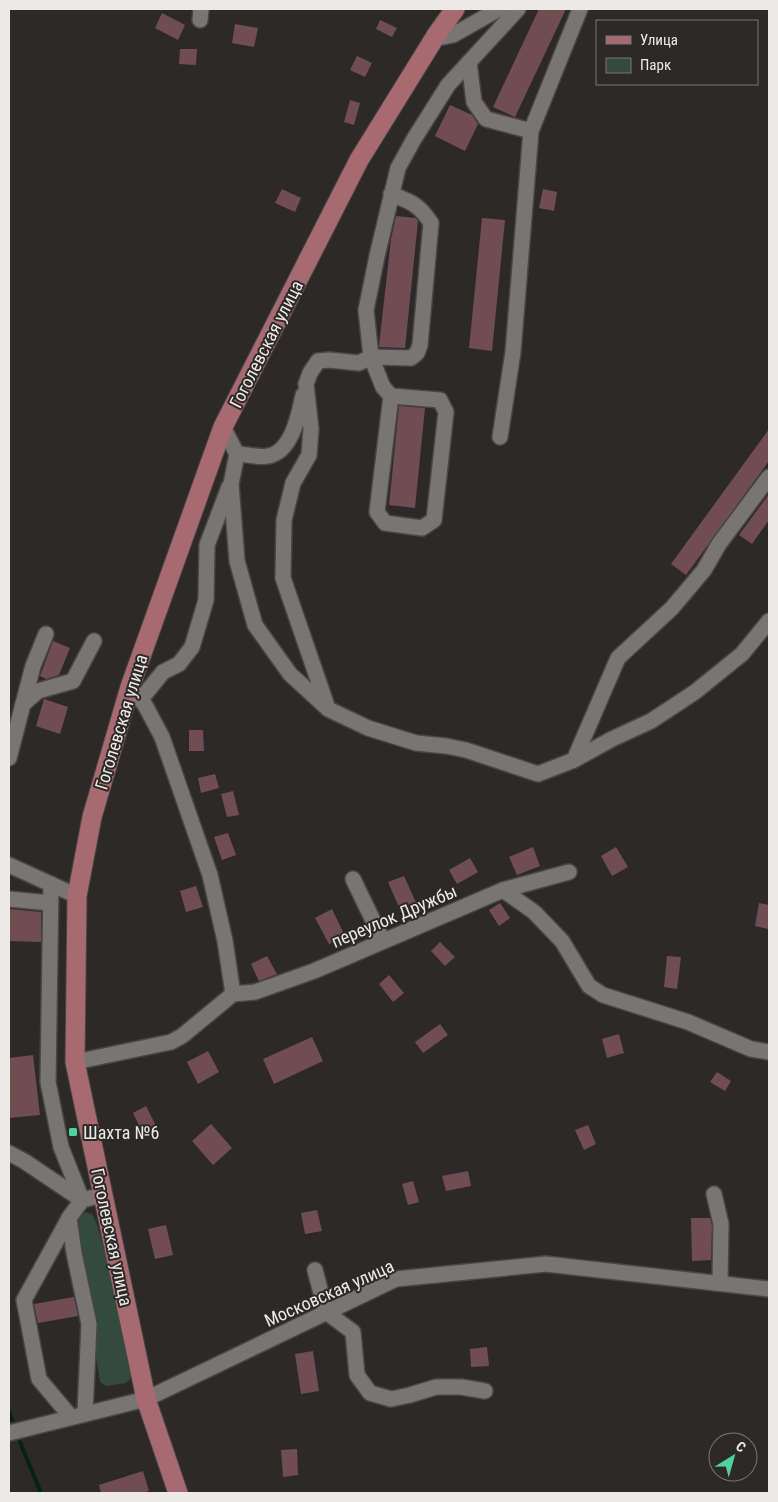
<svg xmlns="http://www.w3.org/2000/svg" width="778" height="1502" font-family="'Roboto Condensed',sans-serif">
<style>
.green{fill:#324b3e}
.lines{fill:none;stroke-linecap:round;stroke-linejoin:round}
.stream{stroke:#022315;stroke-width:4}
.building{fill:#704d50}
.minor-casing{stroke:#494646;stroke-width:18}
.major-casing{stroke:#494646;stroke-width:21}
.minor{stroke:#7a7575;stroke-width:15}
.major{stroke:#a76a71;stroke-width:19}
.poi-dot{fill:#4ed39a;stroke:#2e2929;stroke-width:2}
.labels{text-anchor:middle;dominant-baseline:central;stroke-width:4;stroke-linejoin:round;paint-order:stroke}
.street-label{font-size:18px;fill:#ece9e9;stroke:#2e2929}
.poi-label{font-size:18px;fill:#ece9e9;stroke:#2e2929;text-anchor:start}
</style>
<rect width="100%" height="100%" fill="#2e2929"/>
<path class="green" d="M85,1212L92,1214L96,1222L110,1268L131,1372L130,1379L126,1383L106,1386L100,1382L76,1227L80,1217Z"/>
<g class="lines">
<g class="stream">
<path d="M9,1412L12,1420"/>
<path d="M20,1442L41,1493"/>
</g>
</g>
<g class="building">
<path d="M539,9H566L515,117L493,107Z"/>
<path d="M162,13L185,25L178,40L155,28Z"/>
<path d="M380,20L397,28L392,37L376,29Z"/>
<path d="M235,24L258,28L254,47L232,43Z"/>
<path d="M180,49H197L196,65L179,64Z"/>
<path d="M357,56L372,63L365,77L350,70Z"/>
<path d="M350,100L360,103L354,125L344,122Z"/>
<path d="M450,105L472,115L478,124L465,151L435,136Z"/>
<path d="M282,189L301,198L295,212L275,203Z"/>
<path d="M543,189L557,192L554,211L539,208Z"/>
<path d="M396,216L416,218L418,221L405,348L379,347V346L391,239Z"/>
<path d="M482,218L505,220L492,351L469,348Z"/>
<path d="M399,406L425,408L415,508L389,505Z"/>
<path d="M769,429V461L686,575L671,564Z"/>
<path d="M769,494V520L752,544L739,535Z"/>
<path d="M53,641L70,648L59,675L46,679L40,676Z"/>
<path d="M44,699L68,707L60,734L36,726Z"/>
<path d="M189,730H203L204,751H189Z"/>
<path d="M215,774L219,788L201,793L198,778Z"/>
<path d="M233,791L239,815L227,817L221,794Z"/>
<path d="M228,833L236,855L222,860L214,837Z"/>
<path d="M533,847L540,866L517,875L509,857Z"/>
<path d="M616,847L628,867L612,876L601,856Z"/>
<path d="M470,858L478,872L457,884L449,870Z"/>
<path d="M404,876L418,907L402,914L388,882Z"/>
<path d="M196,886L203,907L186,912L180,891Z"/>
<path d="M500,903L510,918L499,926L489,910Z"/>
<path d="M759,903L769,905L768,929L755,926Z"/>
<path d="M9,909L41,912V942L9,941Z"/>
<path d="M332,909L345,936L329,944L315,918Z"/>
<path d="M440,942L455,957L445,966L431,951Z"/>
<path d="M267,956L277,974L259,981L251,964Z"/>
<path d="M667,956L681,957L677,989L664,987Z"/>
<path d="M389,975L404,993L393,1002L379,984Z"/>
<path d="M440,1024L448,1035L423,1053L415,1042Z"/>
<path d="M619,1034L624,1053L607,1058L602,1039Z"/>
<path d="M312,1037L323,1061L274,1084L263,1059Z"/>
<path d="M208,1051L219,1072L198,1084L187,1062Z"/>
<path d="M33,1055L40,1115L9,1118V1058Z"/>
<path d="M717,1072L731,1081L725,1091L710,1082Z"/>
<path d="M146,1106L157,1128L144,1135L133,1113Z"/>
<path d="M211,1124L232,1148L213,1165L192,1141Z"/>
<path d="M588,1125L596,1144L584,1150L575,1130Z"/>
<path d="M468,1171L471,1186L446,1191L442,1176Z"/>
<path d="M413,1181L419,1202L408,1205L402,1184Z"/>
<path d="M317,1210L322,1231L305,1234L301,1213Z"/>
<path d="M691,1218H710L712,1225L711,1260L692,1261Z"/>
<path d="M166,1225L173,1255L155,1259L148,1229Z"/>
<path d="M74,1297L78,1316L38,1323L34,1304Z"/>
<path d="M487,1347L489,1366L471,1367L470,1349Z"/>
<path d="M313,1351L319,1391L301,1394L295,1354Z"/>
<path d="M297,1449L298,1475L283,1477L281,1450Z"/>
<path d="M143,1471L149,1491L141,1493H101L99,1485Z"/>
</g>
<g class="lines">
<g class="minor-casing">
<g id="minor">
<path d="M200,20L201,9"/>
<path d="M437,34L443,37L453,35L499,9"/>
<path d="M469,62L474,102L486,119L531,131"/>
<path d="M391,396L440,400L446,412L434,520L422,528L385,523L377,512L391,396L383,387L371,357L366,310L377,256L398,168L414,139L448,85L518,9"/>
<path d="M223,427L237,454L231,484L237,561L255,625L290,674L328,709L368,728L416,743L446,746L466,750L538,774L574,760L612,739L651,721L695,692L742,654L769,621"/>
<path d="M500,437L513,352L531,131L580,9"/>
<path d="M237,454C246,454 259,458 268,456C292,452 299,414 303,395"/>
<path d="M130,687L145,705L162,737L210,875L225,941L233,994"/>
<path d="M141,699L163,672L179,664L192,647L206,600L207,545L229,487"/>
<path d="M23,704L33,666L46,634"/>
<path d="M327,706L283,578L284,520L293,483L309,455L311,429L306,384L310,373L318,361L329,360L359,363L371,357L411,358L417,353L420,345L431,223C419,204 411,202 391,194"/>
<path d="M9,758L23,704L38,691L73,681L94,641"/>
<path d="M574,760L618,658L672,608L704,570L719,544L769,477"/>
<path d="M9,865L77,896"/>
<path d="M353,879L383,941"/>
<path d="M51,884L48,1082L61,1147L82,1200"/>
<path d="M503,890L534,912L562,941L589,986L603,995L688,1022L751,1049L769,1052"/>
<path d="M9,899L50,903"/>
<path d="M75,1062L171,1042L182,1036L233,994L255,992L314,971L503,890L569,872"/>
<path d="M9,1153L24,1161L82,1200"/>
<path d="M714,1194L721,1224L720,1283"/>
<path d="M69,1218L24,1300L39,1379L71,1417"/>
<path d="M315,1270L326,1312L353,1332L357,1375L370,1393L391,1399L410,1395L436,1387H461L485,1391"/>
<path d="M85,1413L89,1324L74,1253L69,1218L82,1200L102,1195"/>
<path d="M9,1433L146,1399L396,1279L546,1264L769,1289"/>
</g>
</g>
<g class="major-casing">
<path id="major" d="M178,1493L146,1399L75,1062L77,896L92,817L130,687L223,427L359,160L437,34L455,9"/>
</g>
<use href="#minor" class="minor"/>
<use href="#major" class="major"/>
</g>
<rect class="poi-dot" x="68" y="1127" width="10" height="10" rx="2.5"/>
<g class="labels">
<g class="street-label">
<text transform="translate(266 344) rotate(-63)">Гоголевская улица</text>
<text transform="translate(121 722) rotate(-73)">Гоголевская улица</text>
<text transform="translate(394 916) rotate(-23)">переулок Дружбы</text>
<text transform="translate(112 1237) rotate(78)">Гоголевская улица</text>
<text transform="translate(329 1293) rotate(-24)">Московская улица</text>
</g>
<g class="poi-label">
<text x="83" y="1132">Шахта №6</text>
</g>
</g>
<rect width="778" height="1502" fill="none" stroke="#ece9e9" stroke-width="20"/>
<rect x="596" y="20" width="162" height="65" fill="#2e2929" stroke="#7a7676"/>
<rect x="606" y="36" width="25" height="8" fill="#a76a71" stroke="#7a7676"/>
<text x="640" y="45" font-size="15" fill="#ece9e9">Улица</text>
<rect x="606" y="58" width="25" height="15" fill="#324b3e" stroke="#7a7676"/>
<text x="640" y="70" font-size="15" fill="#ece9e9">Парк</text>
<g transform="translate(733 1457) rotate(37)"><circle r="24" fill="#2e2929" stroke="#7a7676"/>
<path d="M0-4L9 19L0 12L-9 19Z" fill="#4ed39a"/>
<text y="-8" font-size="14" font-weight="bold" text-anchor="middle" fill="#ece9e9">С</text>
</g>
</svg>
